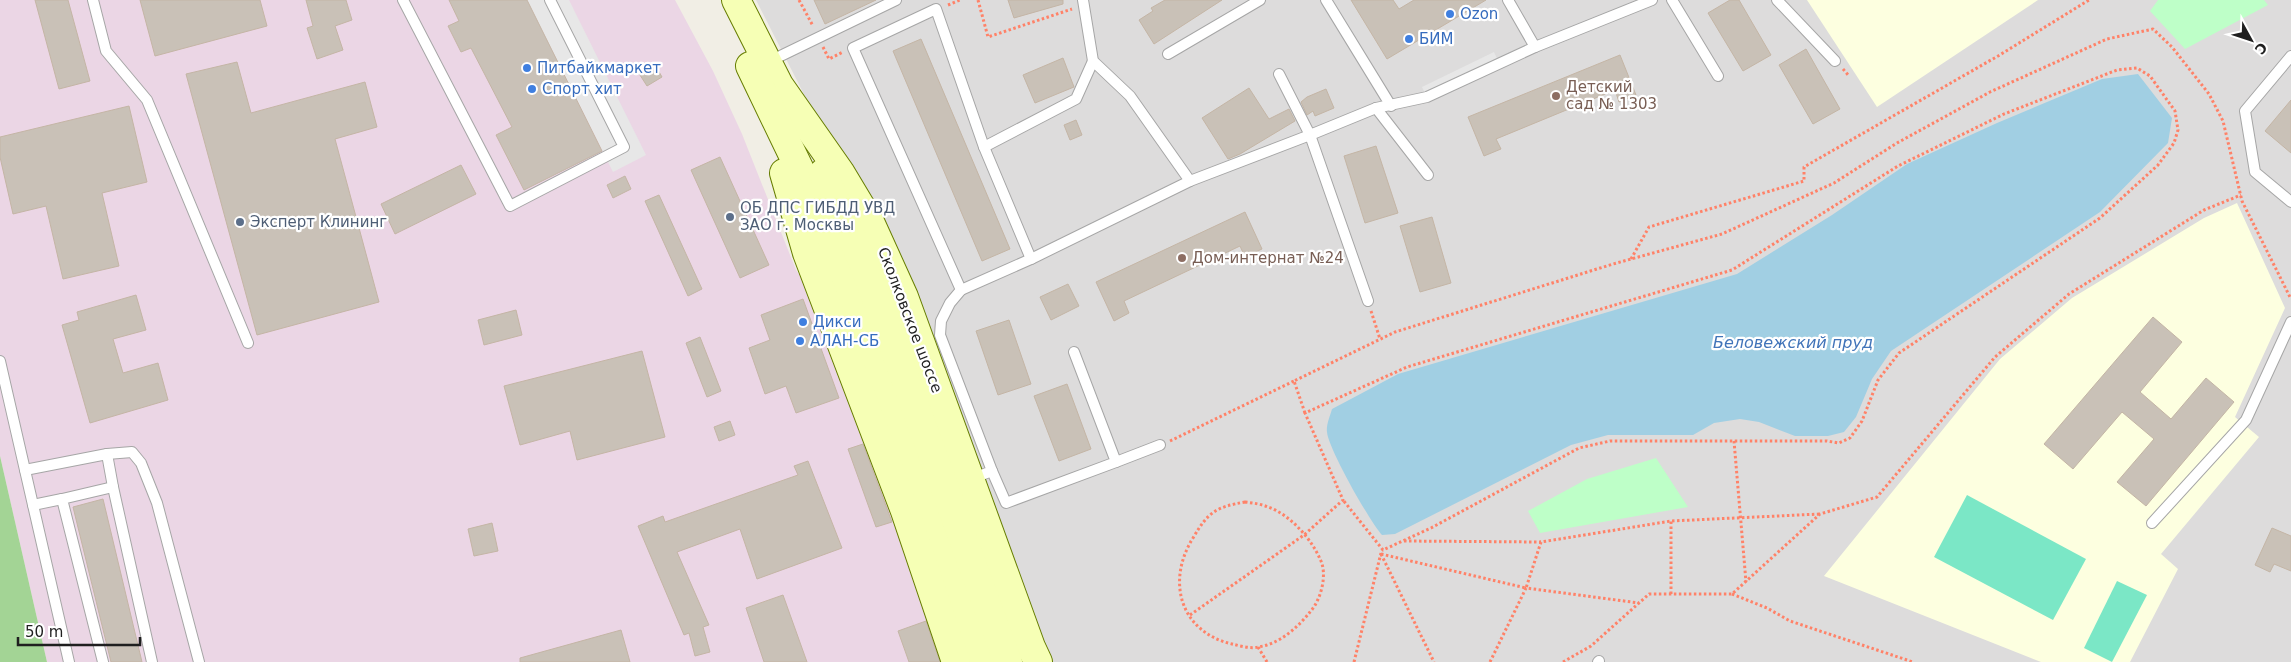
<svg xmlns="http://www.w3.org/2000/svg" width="2291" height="662" font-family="'DejaVu Sans',sans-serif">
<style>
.residential{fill:#dddcdc}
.industrial{fill:#ebd6e5}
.education{fill:#fdffe0}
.forest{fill:#a3d495}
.park{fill:#beffc8}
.pitch{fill:#7be7c6}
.parking{fill:#e7e7e7}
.water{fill:#a1cfe3}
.building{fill:#c9c1b7;stroke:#c4b5a5}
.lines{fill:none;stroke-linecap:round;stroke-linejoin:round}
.service-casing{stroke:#a6a6a6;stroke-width:12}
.secondary-casing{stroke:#667d00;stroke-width:30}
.path{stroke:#ff8268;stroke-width:3;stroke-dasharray:2.5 2.5;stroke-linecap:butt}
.service{stroke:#fff;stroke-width:10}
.secondary{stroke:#f6ffb5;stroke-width:28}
.shop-dot{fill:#3f7fe0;stroke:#fff;stroke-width:2}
.education-dot{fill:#8d6e63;stroke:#fff;stroke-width:2}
.service-dot{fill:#5c6f8a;stroke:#fff;stroke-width:2}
.labels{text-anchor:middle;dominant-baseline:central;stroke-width:4.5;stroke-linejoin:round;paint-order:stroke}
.shop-label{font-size:15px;fill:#366cbe;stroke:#fff;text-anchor:start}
.education-label{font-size:15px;fill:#785e54;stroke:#fff;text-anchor:start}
.service-label{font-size:15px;fill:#4e5e75;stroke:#fff;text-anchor:start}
.street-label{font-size:15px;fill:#1f1f1f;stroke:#fff}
.water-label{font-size:16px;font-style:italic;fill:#4174b9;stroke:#fff}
</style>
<rect width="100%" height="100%" fill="#f1eee5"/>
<path class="residential" d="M756,0H2291V662H1045L816,118Z"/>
<path class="industrial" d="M0,0H675L713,71L742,134L796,270L822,308L946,662H47L0,456Z"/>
<g class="education">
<path d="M1807,0H2038L1877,107Z"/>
<path d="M2237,203L2285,308L2235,417L2259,437L2161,554L2178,569L2130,662H2041L1824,576L2000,359L2072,298L2204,218Z"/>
</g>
<path class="forest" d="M0,456L47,662H0Z"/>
<g class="park">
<path d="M2158,0H2264L2268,5L2185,49L2150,11Z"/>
<path d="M1656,458L1688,507L1540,533L1528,511L1587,479Z"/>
</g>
<g class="pitch">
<path d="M1967,495L2086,559L2053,620L1934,557Z"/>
<path d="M2117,581L2147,595L2112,662L2084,648Z"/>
</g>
<g class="parking">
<path d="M527,0H569L646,155L613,172Z"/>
<path d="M1494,52L1499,63L1427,97L1422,87Z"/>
</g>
<path class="water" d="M2138,74L2172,118L2168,143L2100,212L1891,351L1872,379L1856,417L1844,432L1828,436H1795L1759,422L1740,419L1714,423L1693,435H1608L1571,445L1395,534L1382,535C1370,522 1328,448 1327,432C1326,425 1330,416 1332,409L1398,374L1737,274L1832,215L1907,164L1997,123L2102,79Z"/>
<g class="building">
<path d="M35,0H68L90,81L59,89Z"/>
<path d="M140,0H260L267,26L155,56Z"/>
<path d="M306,0H346L352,20L335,26L343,50L317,59L307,28L313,26Z"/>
<path d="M449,0H527L602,151L524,190L496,135L512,127L471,48L461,52L448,26L459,21Z"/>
<path d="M814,0H876L825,24Z"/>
<path d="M1008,0H1063V4L1014,18Z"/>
<path d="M1165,0H1222L1154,44L1139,20L1153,11L1151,8Z"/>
<path d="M1351,0H1393L1399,9L1414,0H1486L1387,59Z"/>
<path d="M1730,0H1739L1771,55L1743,71L1708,13Z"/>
<path d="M921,39L1010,249L982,261L893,51Z"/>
<path d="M1806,49L1840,109L1813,124L1779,65Z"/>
<path d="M1620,55L1636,95L1619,102L1615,90L1496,139L1501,149L1484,156L1468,117Z"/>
<path d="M1063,58L1074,87L1035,103L1023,75Z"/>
<path d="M237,62L251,113L365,82L377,127L335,139L379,302L257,335L186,74Z"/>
<path d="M654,63L662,77L647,86L638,72Z"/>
<path d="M1249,88L1269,119L1289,109L1295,121L1240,154L1228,159L1202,118Z"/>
<path d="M1326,89L1334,108L1315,116L1313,111L1307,115L1301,102L1307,97Z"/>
<path d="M2291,100V153L2265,131Z"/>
<path d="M129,106L147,182L102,193L119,266L63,279L46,206L13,214L0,157V137Z"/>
<path d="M1076,120L1082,135L1070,140L1064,125Z"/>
<path d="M1376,146L1398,213L1365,223L1344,156Z"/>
<path d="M720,157L769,265L740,278L691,170Z"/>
<path d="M461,165L476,194L395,234L381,204Z"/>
<path d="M625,176L631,189L613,198L607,185Z"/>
<path d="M659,195L702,289L688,296L645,201Z"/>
<path d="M1245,212L1262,249L1245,257L1240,246L1124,301L1129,313L1114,321L1096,282Z"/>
<path d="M1432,217L1451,283L1420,292L1400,226Z"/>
<path d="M1068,284L1079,306L1051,320L1040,297Z"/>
<path d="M136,295L146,330L113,339L123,373L158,363L168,400L90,423L62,325L79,320L77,312Z"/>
<path d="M803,299L839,398L796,413L786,386L765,394L749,348L770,340L761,315Z"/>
<path d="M516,310L522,335L484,345L478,320Z"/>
<path d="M2153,317L2182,342L2140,392L2171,419L2206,378L2234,402L2146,506L2117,482L2154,439L2122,412L2073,469L2044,444Z"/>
<path d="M1009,320L1031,384L998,395L976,331Z"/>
<path d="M700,337L721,391L707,397L686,343Z"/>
<path d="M642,351L665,437L577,460L570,431L520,445L504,386Z"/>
<path d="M1067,384L1091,449L1059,461L1034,396Z"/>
<path d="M730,421L735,435L719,441L714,427Z"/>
<path d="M863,444L892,522L876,527L848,449Z"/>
<path d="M808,461L842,548L757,579L740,529L677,552L709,625L703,627L710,652L695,656L689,633L684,635L638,526L663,516L665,522L798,475L794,466Z"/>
<path d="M103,499L142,662H111L73,507Z"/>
<path d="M492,523L498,551L474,556L468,529Z"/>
<path d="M2272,528L2291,536V571L2274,564L2270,572L2255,565Z"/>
<path d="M783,595L807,662H764L746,608Z"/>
<path d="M926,621L940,662H909L898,631Z"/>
<path d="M621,630L630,662H520V658Z"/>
</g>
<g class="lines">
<g class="service-casing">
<g id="service">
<path d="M93,0L106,51L147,100L248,343"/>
<path d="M403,0L510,206L624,147L550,0"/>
<path d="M1083,0L1093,61L1130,96L1190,181"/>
<path d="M1326,0L1391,106"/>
<path d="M1508,0L1535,47"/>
<path d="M1672,0L1718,76"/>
<path d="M1777,0L1835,61"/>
<path d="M1168,54L1260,0"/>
<path d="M2291,56L2245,111L2255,172L2291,202"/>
<path d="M768,62L896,0"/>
<path d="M1279,74L1310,135L1376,108L1427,97L1535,47L1652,0"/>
<path d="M1376,108L1428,175"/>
<path d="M984,147L1076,99L1093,61"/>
<path d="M961,290L853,48L936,9L984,147L1031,259"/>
<path d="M0,361L69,662"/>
<path d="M107,454L132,452L141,463L157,503L199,662"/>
<path d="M1116,462L1160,445"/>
<path d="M25,470L107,454L113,487"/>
<path d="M992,471L1006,503L1116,462L1074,352"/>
<path d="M971,479L992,471L940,335L941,321L950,303L961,290L1031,259L1190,181L1310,135L1368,301"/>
<path d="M33,505L62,499"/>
<path d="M2152,523L2246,420L2291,322"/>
<path d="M103,662L62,499L113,487L152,662"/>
<path d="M1598,662L1599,661"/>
</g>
</g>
<g class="secondary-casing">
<g id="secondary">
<path d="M736,0L779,85L840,172L870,222L904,297L1031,647L1038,662"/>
<path d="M750,66L801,172L840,270L984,662"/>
<path d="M784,173L807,253L905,511L956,662"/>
<path d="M823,173L861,258L1008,662"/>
</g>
</g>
<g class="path">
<path d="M799,0L813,26"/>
<path d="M978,0L988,37L1072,9"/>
<path d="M948,5L960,0"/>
<path d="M823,47L829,59L843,52"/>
<path d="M1843,69L1849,76"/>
<path d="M1631,259L1649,227L1804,181V167L1998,56L2089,0"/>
<path d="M1371,311L1380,339"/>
<path d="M1305,413L1294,381L1395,332L1613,264L1722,234L1834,183L1897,143L1990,92L2107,39L2153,29L2172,47L2209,94L2223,121L2242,201L2291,299"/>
<path d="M1170,441L1294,381"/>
<path d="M1734,441L1746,582"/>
<path d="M1245,502C1253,503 1261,504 1268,507C1289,514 1311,538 1320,559C1328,574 1321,600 1310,612C1298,627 1280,644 1258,647C1251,649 1240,646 1232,644C1180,632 1166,581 1193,538C1208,512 1216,507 1245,502Z"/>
<path d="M1404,541L1541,542"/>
<path d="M1381,554L1526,588L1541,542L1671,521L1820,514"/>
<path d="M1381,554L1434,662"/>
<path d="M1671,594V521"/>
<path d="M1732,594L1767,608L1790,621L1913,662"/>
<path d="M1190,615L1304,535L1343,500L1305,413L1407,367L1732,270L1898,166L2004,114L2117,70L2137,68L2150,76L2175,111L2178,130L2174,143L2158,165L2100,218L1899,353L1878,380L1862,421L1850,438L1839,443L1827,441H1610L1579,448L1431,528L1383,550L1343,500"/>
<path d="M1258,647L1267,662"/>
<path d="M1354,662L1381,553"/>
<path d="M1490,662L1526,588L1639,603"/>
<path d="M1563,662L1591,646L1649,594H1732L1820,514L1877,497L1995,357L2069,294L2204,210L2241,195"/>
</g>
<use href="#service" class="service"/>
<use href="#secondary" class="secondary"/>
</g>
<g class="shop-dot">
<circle cx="1450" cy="14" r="5"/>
<circle cx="1409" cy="39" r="5"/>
<circle cx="527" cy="68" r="5"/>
<circle cx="532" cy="89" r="5"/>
<circle cx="803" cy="322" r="5"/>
<circle cx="800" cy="341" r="5"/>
</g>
<g class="education-dot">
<circle cx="1556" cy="96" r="5"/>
<circle cx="1182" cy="258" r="5"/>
</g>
<g class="service-dot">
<circle cx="730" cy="217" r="5"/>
<circle cx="240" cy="222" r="5"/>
</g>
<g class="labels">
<g class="shop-label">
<text x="1460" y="14">Ozon</text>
<text x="1419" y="39">БИМ</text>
<text x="537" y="68">Питбайкмаркет</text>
<text x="542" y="89">Спорт хит</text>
<text x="813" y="322">Дикси</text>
<text x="810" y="341">АЛАН-СБ</text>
</g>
<g class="education-label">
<text x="1566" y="87">Детский<tspan x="1566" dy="17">сад № 1303</tspan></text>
<text x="1192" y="258">Дом-интернат №24</text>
</g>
<g class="service-label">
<text x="740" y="208">ОБ ДПС ГИБДД УВД<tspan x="740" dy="17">ЗАО г. Москвы</tspan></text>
<text x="250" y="222">Эксперт Клининг</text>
</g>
<g class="street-label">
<text transform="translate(910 320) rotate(69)">Сколковское шоссе</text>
</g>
<g class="water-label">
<text x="1793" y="342">Беловежский пруд</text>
</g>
</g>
<g transform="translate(2251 40) rotate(130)" stroke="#ffffff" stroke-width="4" paint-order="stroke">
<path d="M0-4L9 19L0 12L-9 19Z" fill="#1f1f1f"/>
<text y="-8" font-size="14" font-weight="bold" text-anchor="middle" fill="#1f1f1f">С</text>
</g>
<path d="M18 637v8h122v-8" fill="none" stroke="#1f1f1f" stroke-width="2.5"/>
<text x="25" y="637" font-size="15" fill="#1f1f1f" stroke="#ffffff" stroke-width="4" paint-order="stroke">50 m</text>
</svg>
